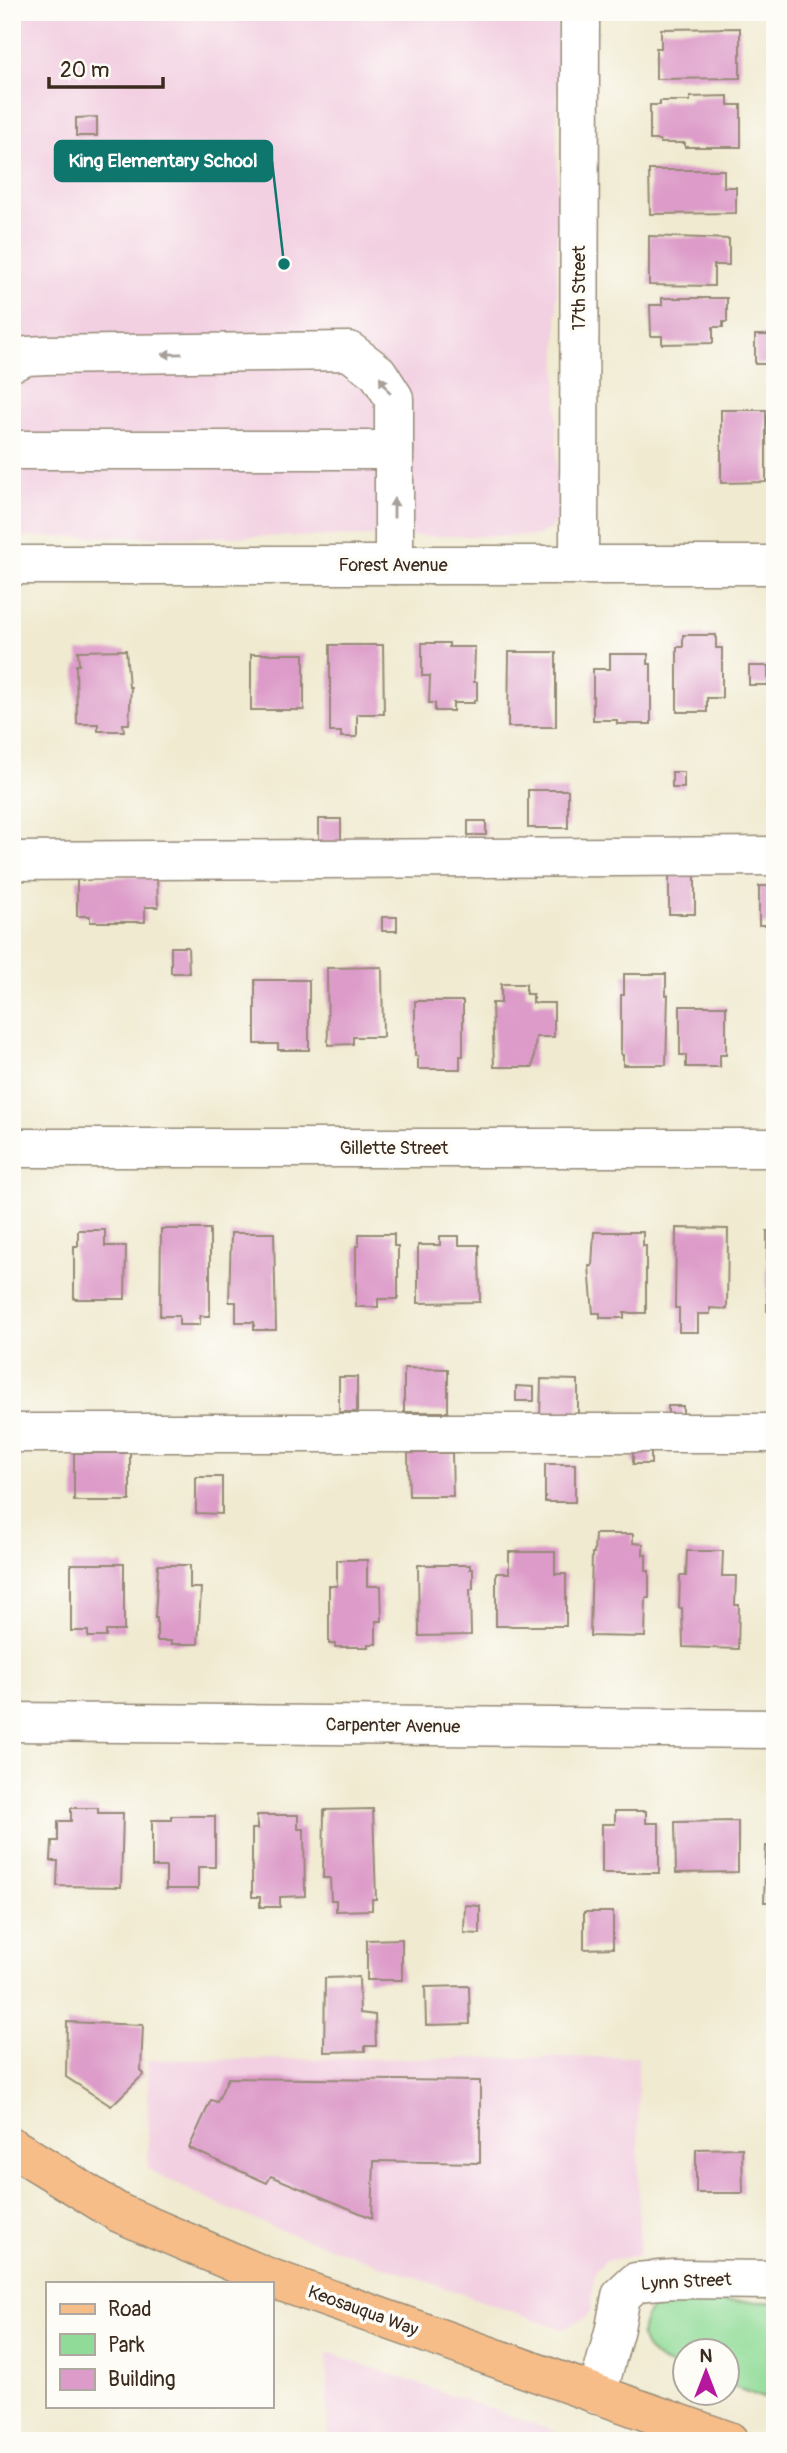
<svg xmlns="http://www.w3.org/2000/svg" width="787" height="2453" font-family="Pangolin,sans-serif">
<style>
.built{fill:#f2cfe1}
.green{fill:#90db97;stroke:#66825a;stroke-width:2}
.building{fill:#dd9bc9}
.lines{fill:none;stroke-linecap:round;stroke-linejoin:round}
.minor-casing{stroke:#968a77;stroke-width:41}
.major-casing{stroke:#968a77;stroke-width:41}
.minor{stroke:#fff;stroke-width:38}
.major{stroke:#f7bd88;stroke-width:38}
.oneway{fill:#a79f9a}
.labels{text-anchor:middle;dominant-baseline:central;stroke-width:7;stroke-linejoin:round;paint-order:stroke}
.street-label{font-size:18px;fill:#3b2a1e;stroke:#fdfcf7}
.leader{fill:none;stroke:#0f766e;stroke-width:2.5}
.callout-dot{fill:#0f766e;stroke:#fdfcf7;stroke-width:2.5}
.callout{fill:#0f766e;stroke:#0f766e;stroke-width:2.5}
.callout-label{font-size:19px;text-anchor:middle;font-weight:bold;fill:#fff}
</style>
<rect width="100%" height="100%" fill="#fdfcf7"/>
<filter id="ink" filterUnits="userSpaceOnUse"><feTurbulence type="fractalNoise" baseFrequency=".0143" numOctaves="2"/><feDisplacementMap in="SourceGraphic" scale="14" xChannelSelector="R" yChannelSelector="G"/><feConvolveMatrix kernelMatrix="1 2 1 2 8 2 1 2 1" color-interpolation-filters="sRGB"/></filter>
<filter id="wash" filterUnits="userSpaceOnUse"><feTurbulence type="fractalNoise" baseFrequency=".00686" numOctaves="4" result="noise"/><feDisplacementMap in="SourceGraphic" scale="28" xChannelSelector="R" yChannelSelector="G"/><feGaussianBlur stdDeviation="1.57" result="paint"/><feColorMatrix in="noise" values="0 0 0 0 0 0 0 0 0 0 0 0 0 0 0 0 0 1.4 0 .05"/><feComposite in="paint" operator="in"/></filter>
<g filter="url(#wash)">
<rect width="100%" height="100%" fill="#f0ead0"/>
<g class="built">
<path d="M12,12H557V516L550,530L535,536L12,537Z"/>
<path d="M638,2057L639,2255L604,2261L596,2271L592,2288V2309L584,2319L562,2329L283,2231L215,2203L148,2169V2060Z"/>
<path d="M327,2352L574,2438V2441H328Z"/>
</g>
<path class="green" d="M660,2301L775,2302V2402L728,2385V2352H686L685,2370C675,2367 663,2364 655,2357C633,2341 641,2315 660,2301Z"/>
<g id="blocks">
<g class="building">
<path d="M740,28V78L656,79V48H661V29Z"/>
<path d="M728,96V105H741V147H685V143H660V140H650V105H660V101H690V97Z"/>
<path d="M97,117V136H76V118Z"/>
<path d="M649,170H724V187H736V213L650,214Z"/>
<path d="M649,236L729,239V265H714V286L649,285Z"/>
<path d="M662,298H727V322H723V327H713V343L662,344V336H651L650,305H662Z"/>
<rect x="755" y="335" width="20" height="29"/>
<path d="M721,410H766V482L721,483Z"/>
<path d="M683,635H716V648H722V698H707V712H677V647H683Z"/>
<path d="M422,643H449V647H475L474,682H477V700H474V703H453V711H435V703H429L430,676H422Z"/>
<path d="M330,645H383L384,714H357V737H341V732H330Z"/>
<rect x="770" y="645" width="5" height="83"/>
<path d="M126,650L129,687H131L129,724H123L124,731H98V724H77L76,665H79L78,651Z"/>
<path d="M509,652H556V727H508Z"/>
<rect x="251" y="654" width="53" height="56"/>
<path d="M610,654H648V664H651V724H617V720H593V669H610Z"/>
<rect x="749" y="666" width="19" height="19"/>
<rect x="672" y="772" width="12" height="16"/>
<rect x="528" y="790" width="40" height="38"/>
<rect x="319" y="819" width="22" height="28"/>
<rect x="468" y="821" width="18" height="14"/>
<rect x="669" y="872" width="26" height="42"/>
<path d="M157,876L158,907H145V922H90V916H77V879Z"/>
<rect x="759" y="886" width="16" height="39"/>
<rect x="382" y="917" width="15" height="14"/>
<path d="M171,947H188L189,973H171Z"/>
<path d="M770,957H775V1045H769Z"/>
<path d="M382,967L383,1037H353V1044L328,1045L327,968Z"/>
<path d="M624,974H666V995H668L666,1065H623V1055H621V995H624Z"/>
<path d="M255,980H309V1050H278V1044H255Z"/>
<path d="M501,984H526V994H533V1003H554V1037H536L533,1067H494L492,1003H501Z"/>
<path d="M415,1001H463V1056H460V1069H418V1056H415Z"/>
<path d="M680,1006H726V1055H720V1067H686V1055H680Z"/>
<path d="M676,1228L728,1229L727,1309L710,1308V1314H698V1332H679V1308H675Z"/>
<path d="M161,1229H210V1316H200V1325H179V1316H160Z"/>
<path d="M78,1230H105V1246H126L125,1299H74V1246H78Z"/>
<rect x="767" y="1231" width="8" height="80"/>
<path d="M594,1232H643V1246H646V1313H624V1318H600V1313H593L589,1266H592Z"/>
<path d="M231,1233H274L276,1330H254V1322H236V1302H229Z"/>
<path d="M359,1234H394V1246H398V1299H378V1307H356V1246H359Z"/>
<path d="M440,1236H459V1245H479L480,1302L418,1303V1245H440Z"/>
<path d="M404,1368L448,1369V1412H404Z"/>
<rect x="339" y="1377" width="18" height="35"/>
<path d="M541,1379L578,1380V1420L540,1419Z"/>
<path d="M516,1386L534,1387V1401H516Z"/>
<rect x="668" y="1406" width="15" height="13"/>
<rect x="633" y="1450" width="18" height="14"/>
<rect x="74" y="1453" width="56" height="48"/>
<path d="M408,1453H452L453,1496H409Z"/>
<rect x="545" y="1464" width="30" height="38"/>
<path d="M196,1477H222V1514L196,1513Z"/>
<path d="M595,1534H633V1543L643,1544V1555H646V1571H649V1598H646L645,1637L590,1636L592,1553H594Z"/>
<path d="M687,1551H723L722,1576H736L735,1605H739L738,1649L683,1647L682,1608H679L680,1576H686Z"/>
<path d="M509,1552H555V1574H566V1626H496V1573H509Z"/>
<path d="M337,1560H367V1586H381L382,1621H376V1644H368V1647H335V1644H329V1586H337Z"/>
<path d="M71,1564H124V1631H106V1637H88V1631H71Z"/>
<path d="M158,1565H190V1588H201L198,1644H171V1641H157V1618H155Z"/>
<path d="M418,1565H470V1569H473V1589H470L471,1635L419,1636Z"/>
<path d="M71,1808H98V1813H123L121,1887L57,1886L58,1861H51L52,1841H58V1821H71Z"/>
<path d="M373,1809L376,1899H372V1910L336,1911V1900H331L330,1878H323L324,1810Z"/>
<path d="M615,1811H646V1823H659V1873H602V1824H615Z"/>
<path d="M257,1815H298V1829H304L305,1896L280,1897V1907H260V1897H252V1829H257Z"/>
<path d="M171,1816H215V1867H198V1889H166V1867H152V1820H171Z"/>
<path d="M738,1821V1872L676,1873L675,1822Z"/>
<path d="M766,1846L775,1847V1902H764Z"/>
<path d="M465,1905L480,1906V1934L464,1933Z"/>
<path d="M584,1912H613V1948L584,1949Z"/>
<path d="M402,1939V1980H367V1940Z"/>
<path d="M359,1977L360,2013L375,2015L376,2046H365V2051L324,2052L325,1978Z"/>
<path d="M469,1986L470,2024L426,2025L425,1987Z"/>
<path d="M67,2022L143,2025L141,2071L144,2074L111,2106L66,2077Z"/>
<path d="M228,2078L480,2081V2163L374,2161L372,2218L271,2176L267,2183L189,2148L211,2100L217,2102Z"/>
<path d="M742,2148L743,2193H696V2149Z"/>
</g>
</g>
</g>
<g filter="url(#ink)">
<use href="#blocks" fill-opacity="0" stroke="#968a77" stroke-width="2"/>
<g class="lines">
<g class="minor-casing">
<g id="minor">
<path d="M12,362L27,356L46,355L349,351L378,373L394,398V565"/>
<path d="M12,450H394"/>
<path d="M12,565H775"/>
<path d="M579,565L580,12"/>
<path d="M12,861L775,856"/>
<path d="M12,1148H775"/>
<path d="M12,1433H775"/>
<path d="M12,1722L775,1729"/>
<path d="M597,2395L615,2328L621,2296L636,2282L674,2279L775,2280"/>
</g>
</g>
<g class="major-casing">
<path id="major" d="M12,2147L119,2213L265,2276L729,2441"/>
</g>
<use href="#minor" class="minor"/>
<use href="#major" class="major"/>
</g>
<defs><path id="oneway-solid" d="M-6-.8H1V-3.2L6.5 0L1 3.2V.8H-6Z" transform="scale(1.75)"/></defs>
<g class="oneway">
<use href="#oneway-solid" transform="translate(172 354) rotate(179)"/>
<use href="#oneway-solid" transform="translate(385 385) rotate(-122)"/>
<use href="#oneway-solid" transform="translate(394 508) rotate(-90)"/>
</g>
</g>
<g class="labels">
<g class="street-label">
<text transform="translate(579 288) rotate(-90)">17th Street</text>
<text x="393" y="565">Forest Avenue</text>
<text x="394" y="1148">Gillette Street</text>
<text transform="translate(393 1726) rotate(1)">Carpenter Avenue</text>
<text transform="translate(686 2282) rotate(-3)">Lynn Street</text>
<text transform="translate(363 2311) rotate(20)">Keosauqua Way</text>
</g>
</g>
<path class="leader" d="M284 264L272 161"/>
<circle class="callout-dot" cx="284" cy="264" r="7"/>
<rect class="callout" x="55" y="141" width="217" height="40" rx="7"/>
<g class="callout-label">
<text x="163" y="167">King Elementary School</text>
</g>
<rect width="787" height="2453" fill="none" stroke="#fdfcf7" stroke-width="42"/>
<rect x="46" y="2282" width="228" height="126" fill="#fdfcf7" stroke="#afa8a0" stroke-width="2"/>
<rect x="60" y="2304" width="35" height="10" fill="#f7bd88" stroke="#afa8a0" stroke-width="2"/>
<text x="108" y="2316" font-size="21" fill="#3b2a1e">Road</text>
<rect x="60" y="2334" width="35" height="21" fill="#90db97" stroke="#afa8a0" stroke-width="2"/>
<text x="108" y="2352" font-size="21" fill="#3b2a1e">Park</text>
<rect x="60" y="2369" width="35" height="21" fill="#dd9bc9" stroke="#afa8a0" stroke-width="2"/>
<text x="108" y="2386" font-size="21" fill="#3b2a1e">Building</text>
<g transform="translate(706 2372)"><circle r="33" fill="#fdfcf7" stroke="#afa8a0" stroke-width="2"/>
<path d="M0-5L12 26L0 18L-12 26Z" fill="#b5179e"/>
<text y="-10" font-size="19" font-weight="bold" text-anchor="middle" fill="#3b2a1e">N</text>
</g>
<path d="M49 77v10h114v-10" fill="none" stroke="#3b2a1e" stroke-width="3.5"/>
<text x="60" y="77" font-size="21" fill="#3b2a1e" stroke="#fdfcf7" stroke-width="5" paint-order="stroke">20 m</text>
</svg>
